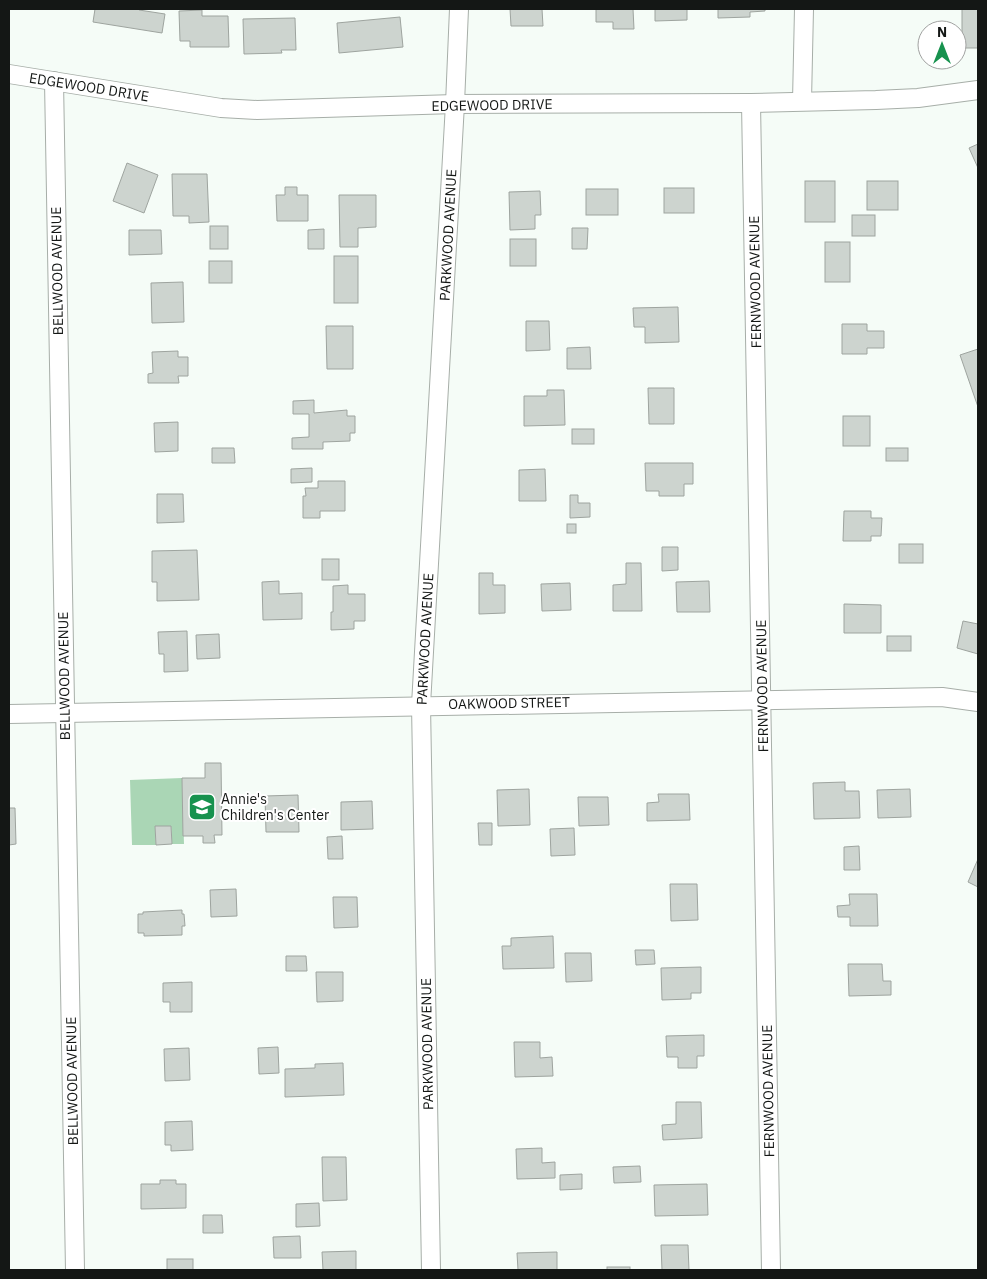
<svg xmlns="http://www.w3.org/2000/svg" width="987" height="1279" font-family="'IBM Plex Sans',sans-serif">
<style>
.green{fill:#aad6b5}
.building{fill:#cdd4cf;stroke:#9ea49f}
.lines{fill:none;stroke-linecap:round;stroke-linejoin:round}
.street-casing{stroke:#a7aea8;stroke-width:20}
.street{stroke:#fff;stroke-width:18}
.labels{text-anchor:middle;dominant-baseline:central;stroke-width:4;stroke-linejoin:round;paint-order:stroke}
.street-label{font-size:14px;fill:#141715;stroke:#fff}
.poi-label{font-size:14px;fill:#141715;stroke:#fff;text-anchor:start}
</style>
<rect width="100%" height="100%" fill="#f5fcf7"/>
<path class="green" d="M182,778L184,844H172L171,826H155L156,845H132L130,780Z"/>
<g class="building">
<path d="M95,9H139V10L165,14L162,33L93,22Z"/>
<path d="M510,9H542L543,26H511Z"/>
<path d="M596,9H633L634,29H613V22H596Z"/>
<path d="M655,9H687V20L655,21Z"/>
<path d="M718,9H765V11L750,12V17L718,18Z"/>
<rect x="962" y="9" width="16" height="39"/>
<path d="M202,10V16H228L229,47H190V41H180L179,11Z"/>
<path d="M400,17L403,47L339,53L337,23Z"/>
<path d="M295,18L296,50H281L282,53L244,54L243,19Z"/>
<path d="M978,144V168L969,148Z"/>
<path d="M127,163L158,175L144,213L113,201Z"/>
<path d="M172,174H207L209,222L189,223V216H173Z"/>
<rect x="805" y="181" width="30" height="41"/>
<rect x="867" y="181" width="31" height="29"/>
<path d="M285,187H297V195H308V221H277L276,195H285Z"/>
<rect x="664" y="188" width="30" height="25"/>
<rect x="586" y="189" width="32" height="26"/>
<path d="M540,191L541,215H535V229L510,230L509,192Z"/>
<path d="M339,195H376V227L358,228V247H340Z"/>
<rect x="852" y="215" width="23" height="21"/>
<rect x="210" y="226" width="18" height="23"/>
<path d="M572,228H588L587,249H572Z"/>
<path d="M324,229V249H308V230Z"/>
<path d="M129,230H161L162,254L129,255Z"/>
<rect x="510" y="239" width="26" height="27"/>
<rect x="825" y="242" width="25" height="40"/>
<rect x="334" y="256" width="24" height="47"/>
<rect x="209" y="261" width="23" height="22"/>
<path d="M183,282L184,322L152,323L151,283Z"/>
<path d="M678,307L679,342L645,343V327H634L633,308Z"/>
<path d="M526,321H549L550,350L526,351Z"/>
<path d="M842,324H867V331H884V348H867V354H842Z"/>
<path d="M326,326H353V369H327Z"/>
<path d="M590,347L591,369H567V348Z"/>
<path d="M978,349V407L960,355Z"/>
<path d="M178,351V357H188V376H178L179,383H148V374L153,373L152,352Z"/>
<path d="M648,388H674V424H649Z"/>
<path d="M547,390H564L565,425L524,426V396H547Z"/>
<path d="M314,400V413L347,410V416H355V433H350V441L323,442V449H292V438L309,437V414H293V401Z"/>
<rect x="843" y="416" width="27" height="30"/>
<path d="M178,422V451L155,452L154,423Z"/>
<rect x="572" y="429" width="22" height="15"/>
<path d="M212,448H234L235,463H212Z"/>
<rect x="886" y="448" width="22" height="13"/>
<path d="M645,463H693V484H684V496H659V491H646Z"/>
<path d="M312,468V482L291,483V469Z"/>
<path d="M545,469L546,501H519V470Z"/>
<path d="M318,481H345V511H320V518H303V496H306L305,488H318Z"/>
<path d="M157,494H183L184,522L157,523Z"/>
<path d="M570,495H578V503H590V517L570,518Z"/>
<path d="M844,511H871V518H882L881,536H871V541H843Z"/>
<rect x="567" y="524" width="9" height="9"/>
<rect x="899" y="544" width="24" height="19"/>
<path d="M662,547H678V570L662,571Z"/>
<path d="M197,550L199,600L157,601V582H152V551Z"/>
<rect x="322" y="559" width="17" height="21"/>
<path d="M626,563H641L642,611H613V585L626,584Z"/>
<path d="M479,573H493V585H505V613L479,614Z"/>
<path d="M279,581V594L302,593V619L263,620L262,582Z"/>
<path d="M709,581L710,612H677L676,582Z"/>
<path d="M570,583L571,610L542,611L541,584Z"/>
<path d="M348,585V594H365V621H354V629L331,630V612H333V586Z"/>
<path d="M844,604L881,605V633H844Z"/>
<path d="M963,621L978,624V654L957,648Z"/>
<path d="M187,631L188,671L164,672V654H159L158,632Z"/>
<path d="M219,634L220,658L197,659L196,635Z"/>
<rect x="887" y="636" width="24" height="15"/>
<path d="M205,763H221L222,835H214L215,843H203V836H183L182,778H205Z"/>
<path d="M845,782V791H859L860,818L814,819L813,783Z"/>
<path d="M529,789L530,825L498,826L497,790Z"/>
<path d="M910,789L911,817L878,818L877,790Z"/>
<path d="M658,794H689L690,820L647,821V803L659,802Z"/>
<path d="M298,795L299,832H266L265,796Z"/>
<path d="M578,797H608L609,825L579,826Z"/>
<path d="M372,801L373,829L341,830V802Z"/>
<path d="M9,808H15L16,844L9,845Z"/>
<path d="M478,823H492V845H479Z"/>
<path d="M155,826H171L172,844L156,845Z"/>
<path d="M574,828L575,855L551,856L550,829Z"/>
<path d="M342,836L343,859H328L327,837Z"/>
<path d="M859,846L860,870H844V847Z"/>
<path d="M978,859V887L968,882Z"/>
<path d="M670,884H697L698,920L671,921Z"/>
<path d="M236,889L237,916L211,917L210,890Z"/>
<path d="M849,894H877L878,926H850V917H838L837,906L850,905Z"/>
<path d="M333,897H357L358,927L334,928Z"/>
<path d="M182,910V914H184L185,926H182V935L144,936V933H138V914H143V912Z"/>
<path d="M553,936L554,968L503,969L502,946H511V938Z"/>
<path d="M635,950H654L655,964L636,965Z"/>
<path d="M565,953H591L592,981L566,982Z"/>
<path d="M286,956H306L307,971H286Z"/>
<path d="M848,964H882L883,981H891V995L849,996Z"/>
<path d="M701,967V993H691V999L662,1000L661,968Z"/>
<path d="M316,972H343V1001L317,1002Z"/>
<path d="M192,982V1012H170V1002H163V983Z"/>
<path d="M704,1035V1056H697V1068H678V1057H667L666,1036Z"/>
<path d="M514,1042H540V1058L552,1057L553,1076L515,1077Z"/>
<path d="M278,1047L279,1073L259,1074L258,1048Z"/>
<path d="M189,1048L190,1080L165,1081L164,1049Z"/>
<path d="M343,1063L344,1095L285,1097V1069L315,1068V1064Z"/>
<path d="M676,1102H701L702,1138L663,1140L662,1125L676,1124Z"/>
<path d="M192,1121L193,1150L171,1151V1145H165V1122Z"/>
<path d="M542,1148V1163L555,1162V1178L517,1179L516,1149Z"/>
<path d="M322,1157H346L347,1200L323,1201Z"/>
<path d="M640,1166L641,1182L614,1183L613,1167Z"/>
<path d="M582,1174V1189L560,1190V1175Z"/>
<path d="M160,1180H176V1184H186V1208L141,1209V1184H160Z"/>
<path d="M707,1184L708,1215L655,1216L654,1185Z"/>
<path d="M319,1203L320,1226L296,1227V1204Z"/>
<path d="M203,1215H222L223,1233H203Z"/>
<path d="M300,1236L301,1258H274L273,1237Z"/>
<path d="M661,1245H688L689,1270H662Z"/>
<path d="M356,1251V1270H323L322,1252Z"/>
<path d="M557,1252V1270H518L517,1253Z"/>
<rect x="167" y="1259" width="26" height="11"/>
<rect x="607" y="1267" width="23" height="3"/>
</g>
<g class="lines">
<g class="street-casing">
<g id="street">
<path d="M9,74L221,108L257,110L455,104L751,103L876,100L918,98L978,90"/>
<path d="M54,81L75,1270"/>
<path d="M802,101L804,9"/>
<path d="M751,103L771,1270"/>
<path d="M9,714L942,697L978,702"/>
<path d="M431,1270L421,705L455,104L459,9"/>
</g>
</g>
<use href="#street" class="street"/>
</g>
<defs>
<g id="school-square" transform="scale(1.4375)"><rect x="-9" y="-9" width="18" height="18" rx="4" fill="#17924e" stroke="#fff"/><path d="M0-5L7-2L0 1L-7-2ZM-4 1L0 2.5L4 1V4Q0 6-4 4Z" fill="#fff"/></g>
</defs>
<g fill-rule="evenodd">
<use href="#school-square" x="202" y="807"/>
</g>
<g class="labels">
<g class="street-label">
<text transform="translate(89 87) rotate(9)">EDGEWOOD DRIVE</text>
<text transform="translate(492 105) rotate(-1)">EDGEWOOD DRIVE</text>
<text transform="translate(448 235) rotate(-87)">PARKWOOD AVENUE</text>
<text transform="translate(57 271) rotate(-91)">BELLWOOD AVENUE</text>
<text transform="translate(755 282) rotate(-91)">FERNWOOD AVENUE</text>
<text transform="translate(425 639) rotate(-87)">PARKWOOD AVENUE</text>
<text transform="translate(64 676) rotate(-91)">BELLWOOD AVENUE</text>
<text transform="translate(762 686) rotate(-91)">FERNWOOD AVENUE</text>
<text transform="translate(509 703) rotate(-1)">OAKWOOD STREET</text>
<text transform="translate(427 1044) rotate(-91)">PARKWOOD AVENUE</text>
<text transform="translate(72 1081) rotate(-91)">BELLWOOD AVENUE</text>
<text transform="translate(768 1091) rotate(-91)">FERNWOOD AVENUE</text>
</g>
<g class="poi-label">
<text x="221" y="799">Annie's<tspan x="221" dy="16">Children's Center</tspan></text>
</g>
</g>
<rect width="987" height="1279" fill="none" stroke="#141715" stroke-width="20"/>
<g transform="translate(942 45)"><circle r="24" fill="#ffffff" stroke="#a1a2a1"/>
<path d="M0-4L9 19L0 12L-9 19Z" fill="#17924e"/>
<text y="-8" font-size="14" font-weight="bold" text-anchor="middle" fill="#141715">N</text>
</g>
</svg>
